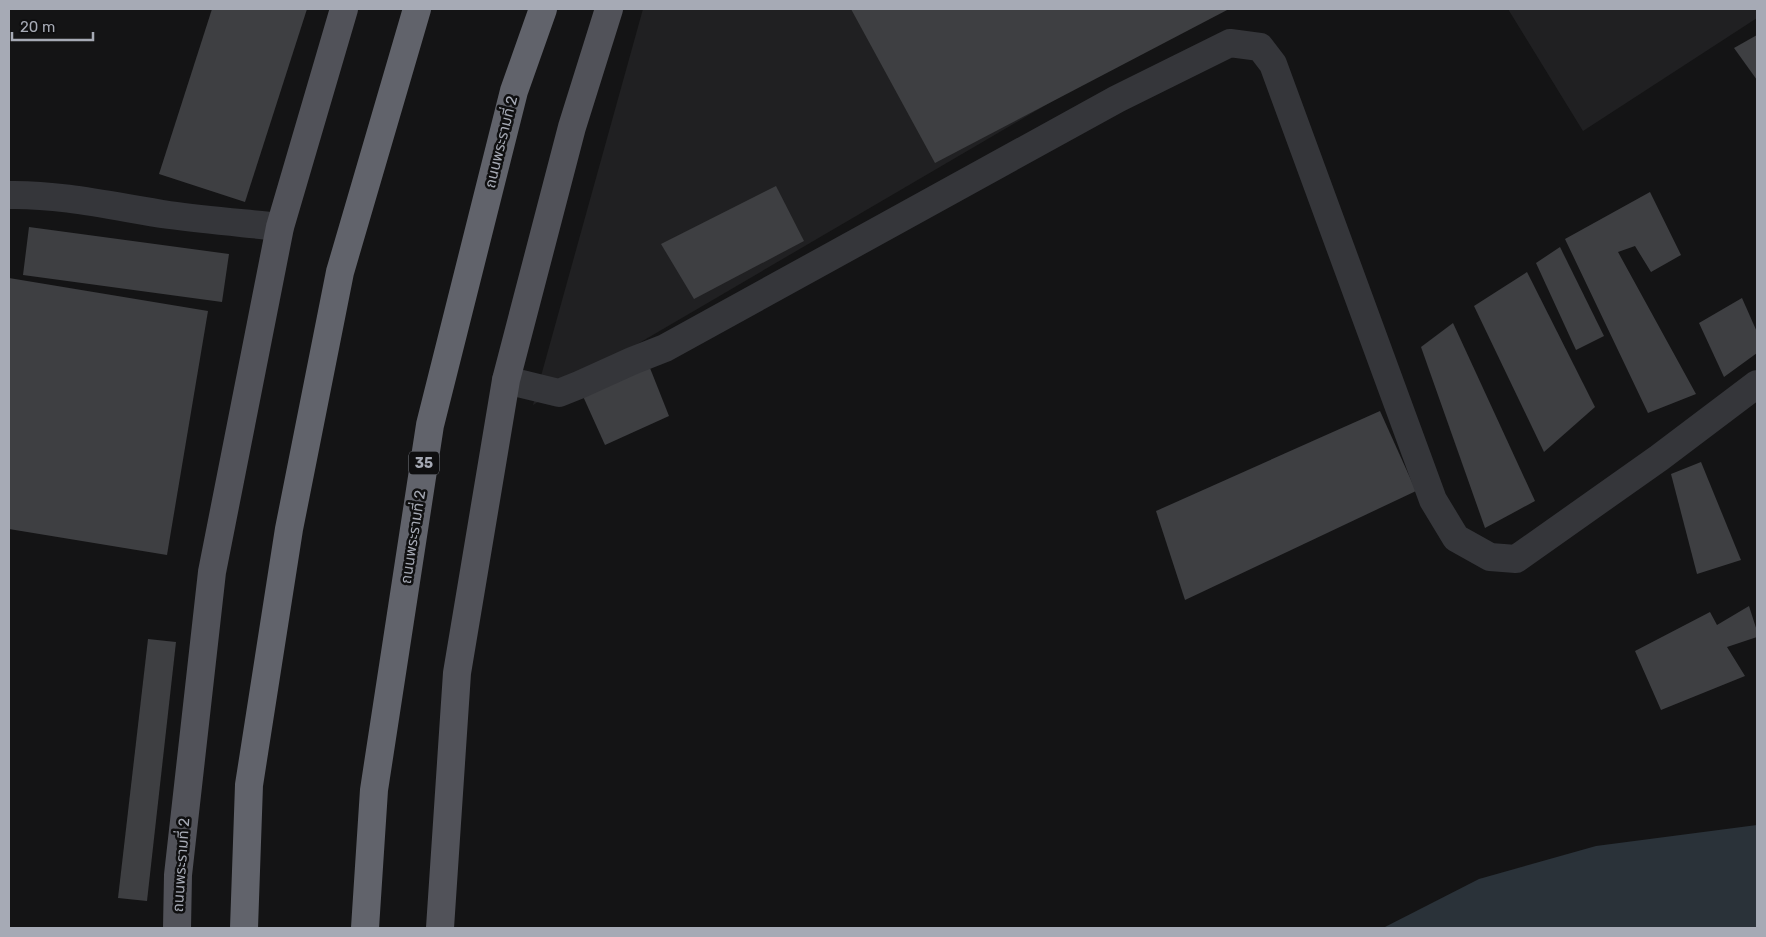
<svg xmlns="http://www.w3.org/2000/svg" width="1766" height="937" font-family="Rubik,'Noto Sans Thai',sans-serif">
<style>
.built{fill:#202022}
.water{fill:#2a3239}
.building{fill:#3e3f42}
.lines{fill:none;stroke-linecap:round;stroke-linejoin:round}
.minor{stroke:#35363a;stroke-width:28}
.major{stroke:#515259;stroke-width:28}
.highway{stroke:#61636b;stroke-width:28}
.labels{text-anchor:middle;dominant-baseline:central;stroke-width:5;stroke-linejoin:round;paint-order:stroke}
.shield{fill:#0f0f10;stroke:#797c84;stroke-width:1}
.shield-label{font-size:14px;font-weight:bold;fill:#a6aab5}
.street-label{font-size:15px;fill:#a6aab5;stroke:#0f0f10}
</style>
<rect width="100%" height="100%" fill="#141415"/>
<g class="built">
<path d="M643,9H1210L533,405Z"/>
<path d="M1508,9H1757V18L1583,131Z"/>
</g>
<path class="water" d="M1757,825V928H1383L1479,879L1596,846Z"/>
<g class="building">
<path d="M212,9H307L245,202L159,174Z"/>
<path d="M851,9H1229L935,163Z"/>
<path d="M1757,35V80L1734,48Z"/>
<path d="M776,186L804,241L694,299L661,244Z"/>
<path d="M1650,192L1681,255L1651,272L1635,246L1618,252L1696,394L1648,413L1565,239Z"/>
<path d="M29,227L229,254L222,302L23,275Z"/>
<path d="M1560,247L1604,336L1576,350L1536,263Z"/>
<path d="M1527,272L1595,407L1544,452L1474,306Z"/>
<path d="M9,278L208,311L167,555L9,529Z"/>
<path d="M1742,298L1757,332V353L1724,377L1699,323Z"/>
<path d="M1453,323L1535,501L1485,528L1421,347Z"/>
<path d="M646,358L669,416L605,445L582,394Z"/>
<path d="M1380,411L1416,491L1185,600L1156,511Z"/>
<path d="M1701,462L1741,560L1697,574L1671,474Z"/>
<path d="M1749,606L1757,631V637L1727,647L1745,676L1661,710L1635,651L1710,612L1717,625Z"/>
<path d="M148,639L176,642L147,901L118,898Z"/>
</g>
<g class="lines">
<g class="minor">
<path d="M9,195C62,194 116,207 169,215C206,220 243,223 280,227"/>
<path d="M506,380L559,393L579,385L632,361L665,348L1117,99L1230,43L1260,47L1273,64L1433,500L1456,538L1490,557L1516,559L1659,458L1757,384"/>
</g>
<g class="major">
<path d="M177,928L178,875L212,572L280,227L344,9"/>
<path d="M440,928L457,673L506,380L572,127L609,9"/>
</g>
<g class="highway">
<path d="M244,928L249,785L289,529L340,272L417,9"/>
<path d="M365,928L374,790L430,425L514,91L543,9"/>
</g>
</g>
<g class="labels">
<rect class="shield" x="409" y="451.5" width="30" height="23" rx="4"/>
<g class="shield-label">
<text x="424" y="463">35</text>
</g>
<g class="street-label">
<text transform="translate(501 142) rotate(-76)">ถนนพระรามที่ 2</text>
<text transform="translate(413 537) rotate(-81)">ถนนพระรามที่ 2</text>
<text transform="translate(181 865) rotate(-86)">ถนนพระรามที่ 2</text>
</g>
</g>
<rect width="1766" height="937" fill="none" stroke="#a6aab5" stroke-width="20"/>
<path d="M12 32v8h81v-8" fill="none" stroke="#a6aab5" stroke-width="2.5"/>
<text x="20" y="32" font-size="15" fill="#a6aab5" stroke="#0f0f10" stroke-width="4" paint-order="stroke">20 m</text>
</svg>
